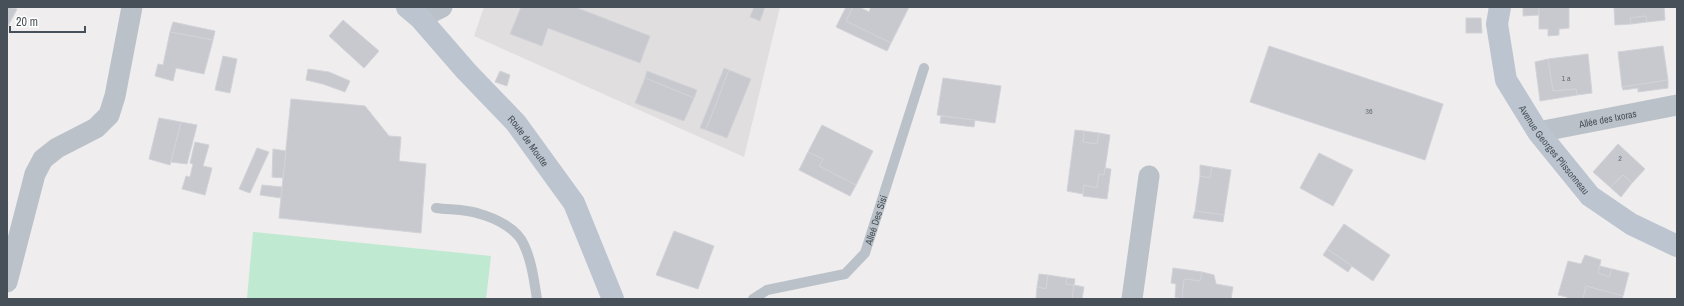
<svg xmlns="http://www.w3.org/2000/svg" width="1684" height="306" font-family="'Archivo Narrow',sans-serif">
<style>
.education{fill:#e0dede}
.green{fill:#bfe9d0}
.building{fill:#c7c9cf;stroke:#d1d3d8}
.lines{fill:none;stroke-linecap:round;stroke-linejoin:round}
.lane{stroke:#bac1c8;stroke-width:10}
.street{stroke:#bac1c8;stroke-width:21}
.secondary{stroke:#bcc5cf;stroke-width:22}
.labels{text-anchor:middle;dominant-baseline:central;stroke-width:3;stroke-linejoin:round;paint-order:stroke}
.number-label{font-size:8px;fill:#676e76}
.street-label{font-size:10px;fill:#475058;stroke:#fff}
</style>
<rect width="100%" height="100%" fill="#efeded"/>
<path class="education" d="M484,7H780L744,157L474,36Z"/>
<path class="green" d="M253,232L491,256L486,299H247Z"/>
<g class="building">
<path d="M7,7L17,9L7,28Z"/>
<path d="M521,7H575L650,36L640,63L548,28L542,46L510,34Z"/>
<path d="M754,7H765L760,21L750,17Z"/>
<path d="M846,7H853L846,21L891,43L887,51L836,27Z"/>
<path d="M853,7H859L869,12L871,7H909L891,43L846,21Z"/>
<path d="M1523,7H1539V15L1523,16Z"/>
<path d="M1539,7H1569V28L1559,29V35L1548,36V29H1539Z"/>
<path d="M1614,7H1664L1665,20L1647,22L1646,16L1630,18L1631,24L1615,25Z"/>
<path d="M1646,16L1647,22L1631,24L1630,18Z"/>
<path d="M1466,18H1481L1482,33H1466Z"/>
<path d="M343,20L379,51L364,68L329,36Z"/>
<path d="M173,22L215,31L213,40L170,32Z"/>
<path d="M170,32L213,40L204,74L176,68L173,81L155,76L158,64L163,65Z"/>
<path d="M1269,46L1443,104L1425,160L1250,102Z"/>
<path d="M1663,46L1668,80L1622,87L1618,52Z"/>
<path d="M1588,54L1592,93L1577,95L1576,89L1553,91L1548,59Z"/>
<path d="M223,56L237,59L230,93L215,90Z"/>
<path d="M1548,59L1553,91L1576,89L1577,95L1540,101L1535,62Z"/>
<path d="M724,68L729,70L706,130L700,128Z"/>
<path d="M308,69L329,72L350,81L345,92L323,84L306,80Z"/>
<path d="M729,70L751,79L727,138L706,130Z"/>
<path d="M500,71L510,75L507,86L495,82Z"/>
<path d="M647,71L697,90L694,98L645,78Z"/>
<path d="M645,78L694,98L684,121L635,103Z"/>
<path d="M943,78L1001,86L995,123L937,115Z"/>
<path d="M1668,80V88L1638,92V88L1623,90L1622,87Z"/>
<path d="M291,99L365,106L389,136L401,137L399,161L426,164L421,233L279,218Z"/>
<path d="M941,116L975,120L974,127L940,123Z"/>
<path d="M159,118L181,122L170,165L149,159Z"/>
<path d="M181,122L197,125L187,164L171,162Z"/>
<path d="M822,125L873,151L856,185L819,166L823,159L808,152Z"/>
<path d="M1075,130L1084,131L1083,142L1097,144L1099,133L1110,135L1104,175L1099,174L1097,188L1084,185L1083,194L1067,191Z"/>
<path d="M1084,131L1099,133L1097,144L1083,142Z"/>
<path d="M195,142L209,145L203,166L212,168L205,195L182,189L186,176L190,177L193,164L190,163Z"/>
<path d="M1618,144L1645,169L1632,183L1623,175L1610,187L1593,172Z"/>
<path d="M257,148L269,152L250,193L239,189Z"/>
<path d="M273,149L286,151L283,178L272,177Z"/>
<path d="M808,152L823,159L819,166L856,185L850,196L799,170Z"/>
<path d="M1319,153L1353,170L1333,206L1300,188Z"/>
<path d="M1200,165L1212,167L1210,178L1200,176Z"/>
<path d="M1212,167L1231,170L1224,215L1195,211L1200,176L1210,178Z"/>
<path d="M1105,168L1111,169L1107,199L1083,196L1084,185L1097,188L1099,174L1104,175Z"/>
<path d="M1623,175L1632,183L1621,197L1610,187Z"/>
<path d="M262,185L282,187L281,198L260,195Z"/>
<path d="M1195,211L1224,215L1223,222L1193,218Z"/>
<path d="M1344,224L1390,255L1373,281L1327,249Z"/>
<path d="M674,231L714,246L698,289L656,275Z"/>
<path d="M1327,249L1352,266L1348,272L1323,255Z"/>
<path d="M1585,255L1601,260L1598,273L1609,277L1612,269L1629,273L1623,296L1586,286L1583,299H1567V297L1558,295L1568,261L1581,264Z"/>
<path d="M1600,266L1612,269L1609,277L1598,273Z"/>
<path d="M1173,268L1202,272L1200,281L1184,279L1182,299L1175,297L1176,284L1171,283Z"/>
<path d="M1202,272L1214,275L1216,284L1233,287L1231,299H1182L1184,279L1200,281Z"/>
<path d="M1039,274L1048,275L1046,289L1037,287Z"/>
<path d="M1048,275L1067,278L1066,284L1074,285L1072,299H1036L1037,287L1046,289Z"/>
<path d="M1067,278L1075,279L1074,285L1066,284Z"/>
<path d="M1074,285L1084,287L1082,299H1072Z"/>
<path d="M1586,286L1623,296L1622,299H1583Z"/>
</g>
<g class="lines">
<g class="lane">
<path d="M436,208C450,210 466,209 480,214C495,218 518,229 524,245C532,262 534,281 537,299"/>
<path id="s1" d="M753,299L767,290L845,274L865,253L924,68"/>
</g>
<g class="street">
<path d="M420,18L442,7"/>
<path id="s2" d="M1538,132L1677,105"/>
<path d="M7,282L35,174L43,159L57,148L96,128L109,115L115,96L132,7"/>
<path d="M1132,299L1149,176"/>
</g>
<g class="secondary">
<path id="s3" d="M407,7L420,18L466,71L516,123L574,203L613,299"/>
<path id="s4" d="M1500,7L1497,24L1506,80L1538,132L1590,196L1631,224L1677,246"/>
</g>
</g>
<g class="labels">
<g class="number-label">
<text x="1566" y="78">1 a</text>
<text x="1369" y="111">36</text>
<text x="1620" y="158">2</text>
</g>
<g class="street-label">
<text stroke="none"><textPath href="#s2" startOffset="71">Allée des Ixoras</textPath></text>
<text stroke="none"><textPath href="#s3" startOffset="181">Route de Moutte</textPath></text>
<text stroke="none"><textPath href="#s4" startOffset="159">Avenue Georges Plissonneau</textPath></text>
<text stroke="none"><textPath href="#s1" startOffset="160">Alleé Des Sisi</textPath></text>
</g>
</g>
<rect width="1684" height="306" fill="none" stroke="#475058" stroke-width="16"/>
<path d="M10 26v6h75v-6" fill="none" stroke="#475058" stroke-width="2"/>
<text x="16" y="26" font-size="12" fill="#475058" stroke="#ffffff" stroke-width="3" paint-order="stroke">20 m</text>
</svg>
